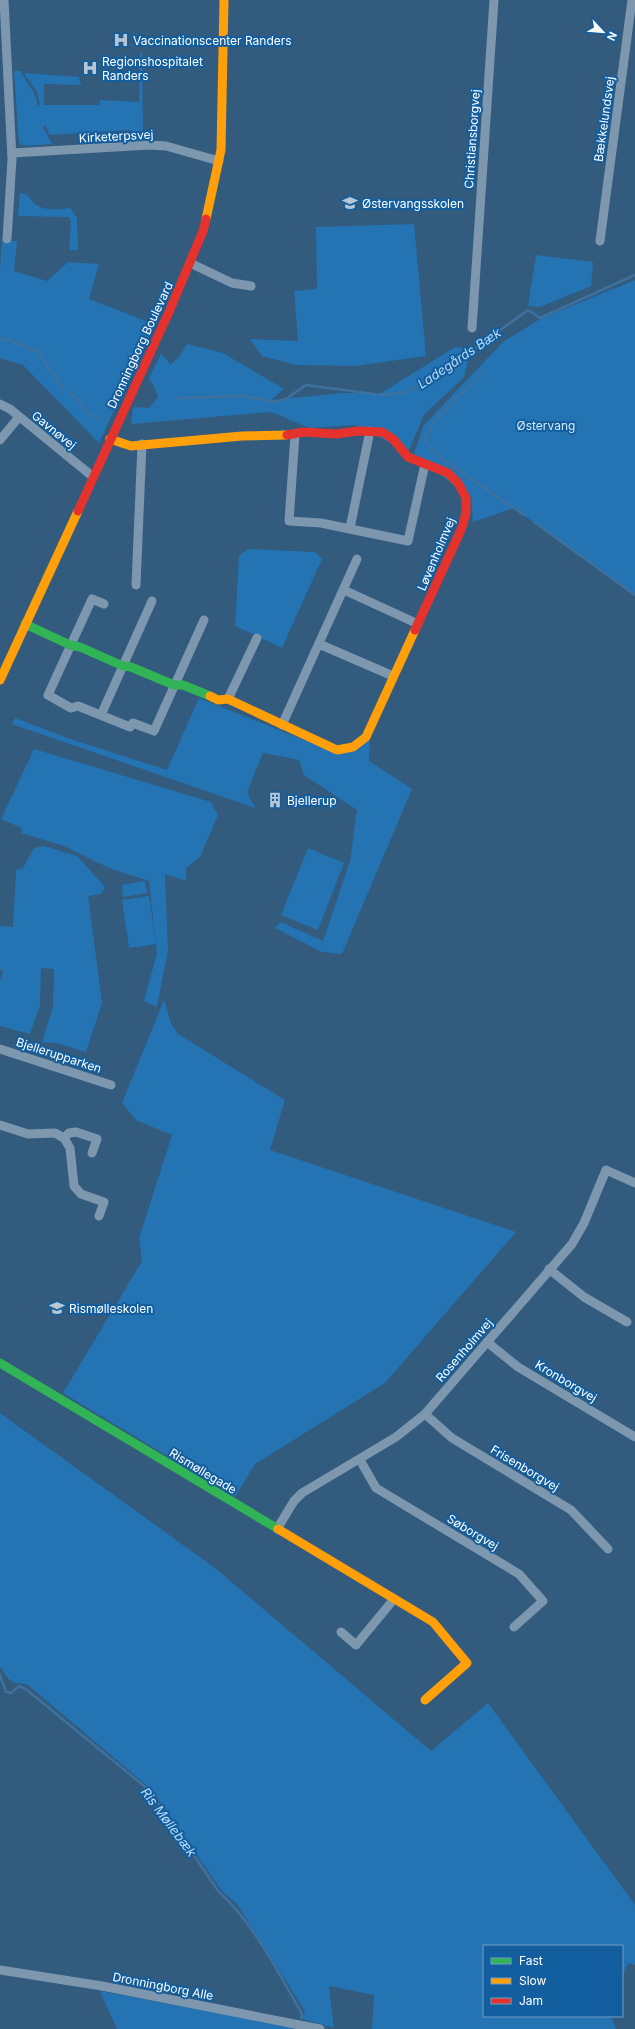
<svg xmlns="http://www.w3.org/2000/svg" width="635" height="2029" font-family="Inter,sans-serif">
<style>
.green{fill:#2473b3}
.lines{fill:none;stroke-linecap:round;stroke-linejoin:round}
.stream{stroke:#3e719d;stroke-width:2.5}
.street{stroke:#7d97af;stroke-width:9}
.fast{stroke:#30b455;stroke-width:9}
.slow{stroke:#ff9f0a;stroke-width:9}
.jam{stroke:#e5322d;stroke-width:9}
.labels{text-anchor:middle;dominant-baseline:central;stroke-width:4;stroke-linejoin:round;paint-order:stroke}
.poi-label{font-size:12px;fill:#fff;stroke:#135e9e;text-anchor:start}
.street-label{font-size:12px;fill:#fff;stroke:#135e9e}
.park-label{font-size:12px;fill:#d2eafd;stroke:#135e9e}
.water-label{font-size:13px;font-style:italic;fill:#b6dcfa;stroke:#135e9e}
</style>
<rect width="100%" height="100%" fill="#325b7e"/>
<g class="green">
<path d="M140,53H142L143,139H138L130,130L50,135L45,125L43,127L52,144L25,146L19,143L14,71H20L34,93L38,105H40L37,92L24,73L79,77L81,85L44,84V105H99L100,100L139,102Z"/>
<path d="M20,193C32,195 30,202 38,206C47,211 60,209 70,208L77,218L78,250H69L71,222L69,217L18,216Z"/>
<path d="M414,224L426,356L355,366L296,365L262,356L250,339L298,341L294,291L317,289L316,227Z"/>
<path d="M2,240L17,241L14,271L47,281L68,262L99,264L89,299L154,324L99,443L23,365L0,358V269Z"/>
<path d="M536,255L593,262L591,286L540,307L528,306Z"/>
<path d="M635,280V595L514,508L473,522L471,497L413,456L424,425L504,341L542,318Z"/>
<path d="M187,344L223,353L284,389L271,400L344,393H381L455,347L465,348L469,356L464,377L424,415L408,452L355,425L309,428L271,412L131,424L133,407L149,408L158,397L155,388L149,378L161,354L167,359L170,365L179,357Z"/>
<path d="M248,549L315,552L322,559L282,648L235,626L239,556Z"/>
<path d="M199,698L337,753L370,738L369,761L412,789L342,954L322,952L275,928L281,922L323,941L350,861L357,810L304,775L299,760L263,753L247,792L255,808L12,724L15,718L70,739L167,770Z"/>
<path d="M34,749L211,802L218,815L200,857L186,868V881L165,874L168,950L157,1007L144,1001L157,953L149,881L109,868L64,846L21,833L22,828L1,819Z"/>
<path d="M44,846L77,856L105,887L101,894L88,896L102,1003L86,1052L56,1043L42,1042L53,1006L54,969L41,968L40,1005L30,1034L0,1026V980L3,971L0,970V926L13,927L16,870L23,868L34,848Z"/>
<path d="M308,848L344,863L318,930L281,915Z"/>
<path d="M145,881L147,893L123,897L122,885Z"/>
<path d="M149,896L156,944L129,948L122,900Z"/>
<path d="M164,1000L171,1023L178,1034L285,1100L270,1150L516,1232L385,1383L255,1464L235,1497L63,1393L142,1261L139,1238L172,1135L136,1120L122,1103Z"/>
<path d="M0,1413L215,1568L431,1751L488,1703L635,1905V1965L628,1963L622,1977V1946H484V2016H611L616,2029H372L374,1995L329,1986L334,2028L302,2019L305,2011L237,1904L222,1891L152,1790L27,1684C9,1683 9,1681 0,1666Z"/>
<path d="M100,1991L302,2029H117Z"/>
</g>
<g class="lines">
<g class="stream">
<path d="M0,338L3,340L9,339L15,343L26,346L28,349L39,351L41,357L63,388"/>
<path d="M70,392L90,414L102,421"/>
<path d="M179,398L242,396L277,402L286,399L306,385L382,395L407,392L432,379L528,310L540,318L635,275"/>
<path d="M427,442L425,439L434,421L483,371"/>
<path d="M430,447L441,458L524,515"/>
<path d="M534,522L635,595"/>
<path d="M0,1675L6,1692L11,1693L19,1686L27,1690L149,1790L219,1892C253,1922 279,1974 302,2014L301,2018"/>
</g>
<g class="street">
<path d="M4,0L12,159L7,239"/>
<path d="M12,153L150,145L166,146L219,161"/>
<path d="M600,241L632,0"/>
<path d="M190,263L232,283L251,286"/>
<path d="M472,328L494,0"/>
<path d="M0,404L10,409L92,476"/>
<path d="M295,435L289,521L321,523L408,541L425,464"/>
<path d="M0,440L19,417"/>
<path d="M350,528L370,431"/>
<path d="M136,585L142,444"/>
<path d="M344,590L418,624"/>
<path d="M104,604L92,599L48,695L71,708L78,706L130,727L133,723L154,731L204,620"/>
<path d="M319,644L393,676"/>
<path d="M228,699L257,638"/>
<path d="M101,715L152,601"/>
<path d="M282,725L357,559"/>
<path d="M0,1049L111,1085"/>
<path d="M0,1125L28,1134L55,1133L64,1138L70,1148L74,1186L81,1194L104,1202L99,1216"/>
<path d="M64,1138L69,1133L76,1132L97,1139L92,1153"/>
<path d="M549,1269L584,1297L627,1322"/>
<path d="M487,1342L518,1367L635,1437"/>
<path d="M425,1414L452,1438L571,1510L608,1549"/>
<path d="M360,1460L376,1488L519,1574L543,1601L514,1627"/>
<path d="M277,1529L294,1501L302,1493L396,1437L425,1414L572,1244L584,1223L606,1170L635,1183"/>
<path d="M341,1632L356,1645L394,1599"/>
<path d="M0,1970L102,1986L320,2029"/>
</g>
<g class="fast">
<path d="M25,624L70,645L80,647L123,666L131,667L174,685H183L210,696"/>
<path d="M0,1363L278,1529"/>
</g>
<g class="slow">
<path d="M206,219L221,150L224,0"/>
<path d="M110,439L131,446L242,436L287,435"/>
<path d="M0,680L78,511"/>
<path d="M210,696L218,700L228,699L337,750L353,747L366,737L415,630"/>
<path d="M278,1529L433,1622L467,1663L425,1700"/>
</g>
<g class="jam">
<path d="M287,435L304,432L336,434L358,431L382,432L393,439L408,457L448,473L458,483L466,498V513L461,530L415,630"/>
<path d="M78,511L169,312L203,231L206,219"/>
</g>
</g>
<defs>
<g id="hospital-bare" transform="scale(1.2)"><path d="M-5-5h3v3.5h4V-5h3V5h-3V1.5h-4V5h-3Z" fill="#b7c6d2" stroke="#135e9e" stroke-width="2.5" paint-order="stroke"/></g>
<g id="school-bare" transform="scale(1.2)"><path d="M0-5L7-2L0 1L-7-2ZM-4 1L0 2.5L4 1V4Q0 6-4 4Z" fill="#b7c6d2" stroke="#135e9e" stroke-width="2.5" paint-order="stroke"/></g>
<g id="building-bare" transform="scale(1.2)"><path d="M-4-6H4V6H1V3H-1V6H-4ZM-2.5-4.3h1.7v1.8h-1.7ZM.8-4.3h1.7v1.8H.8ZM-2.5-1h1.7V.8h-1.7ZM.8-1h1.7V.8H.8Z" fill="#b7c6d2" stroke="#135e9e" stroke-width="2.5" paint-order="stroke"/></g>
</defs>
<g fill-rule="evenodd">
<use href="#hospital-bare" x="121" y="40"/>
<use href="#hospital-bare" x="90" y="68"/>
<use href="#school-bare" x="350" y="203"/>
<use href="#building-bare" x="275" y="800"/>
<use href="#school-bare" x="57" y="1308"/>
</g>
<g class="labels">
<g class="poi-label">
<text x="133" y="40">Vaccinationscenter Randers</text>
<text x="102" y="61">Regionshospitalet<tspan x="102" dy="14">Randers</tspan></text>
<text x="362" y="203">Østervangsskolen</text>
<text x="287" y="800">Bjellerup</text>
<text x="69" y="1308">Rismølleskolen</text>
</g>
<g class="street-label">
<text transform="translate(604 119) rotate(-82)">Bækkelundsvej</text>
<text transform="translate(116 136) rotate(-3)">Kirketerpsvej</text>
<text transform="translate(472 139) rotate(-86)">Christiansborgvej</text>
<text transform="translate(140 345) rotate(-65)">Dronningborg Boulevard</text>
<text transform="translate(54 430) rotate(39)">Gavnøvej</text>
<text transform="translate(436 554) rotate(-67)">Løvenholmvej</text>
<text transform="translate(59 1055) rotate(18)">Bjellerupparken</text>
<text transform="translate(464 1350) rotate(-49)">Rosenholmvej</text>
<text transform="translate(566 1381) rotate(31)">Kronborgvej</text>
<text transform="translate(525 1468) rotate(31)">Frisenborgvej</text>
<text transform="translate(203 1471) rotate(31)">Rismøllegade</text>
<text transform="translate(473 1532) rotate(31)">Søborgvej</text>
<text transform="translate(163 1986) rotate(11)">Dronningborg Alle</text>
</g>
<g class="park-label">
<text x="546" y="425">Østervang</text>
</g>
<g class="water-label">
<text transform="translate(459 358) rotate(-34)">Ladegårds Bæk</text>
<text transform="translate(169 1822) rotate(53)">Ris Møllebæk</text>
</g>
</g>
<rect x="483" y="1945" width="140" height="72" fill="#135e9e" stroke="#719ec5"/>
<rect x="491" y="1958" width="20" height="6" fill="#30b455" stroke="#719ec5"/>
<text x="519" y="1965" font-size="12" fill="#ffffff">Fast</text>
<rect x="491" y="1978" width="20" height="6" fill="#ff9f0a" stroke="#719ec5"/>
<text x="519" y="1985" font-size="12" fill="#ffffff">Slow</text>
<rect x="491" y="1998" width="20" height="6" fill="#e5322d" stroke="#719ec5"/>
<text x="519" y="2005" font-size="12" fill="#ffffff">Jam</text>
<g transform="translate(603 32) rotate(116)" stroke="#135e9e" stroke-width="3" paint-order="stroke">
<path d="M0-3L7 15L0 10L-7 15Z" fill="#ffffff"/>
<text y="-6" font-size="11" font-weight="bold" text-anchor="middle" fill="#ffffff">N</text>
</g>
</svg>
